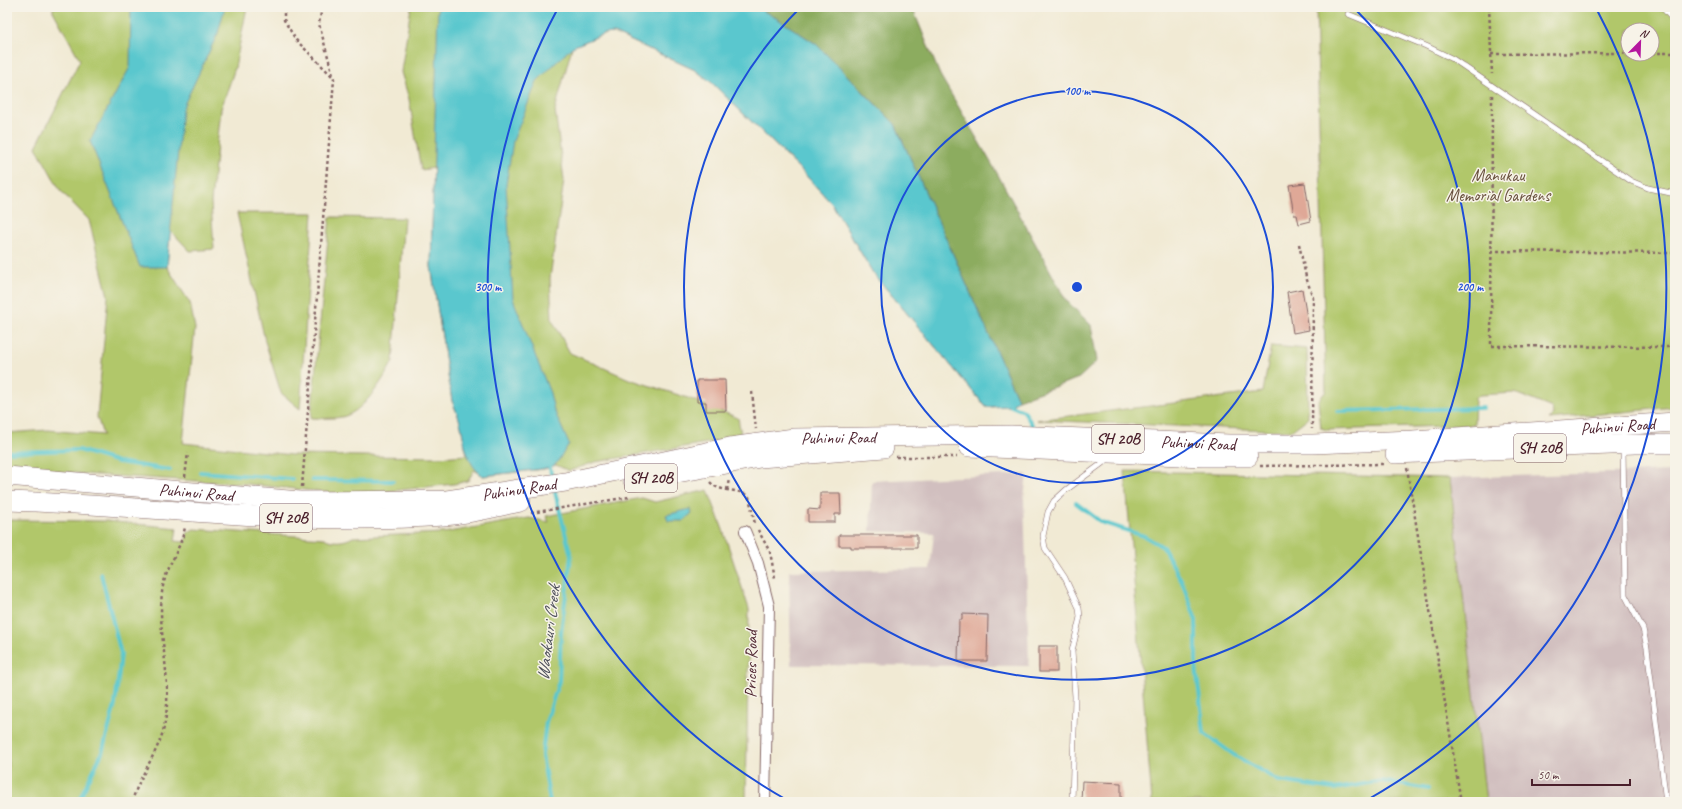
<svg xmlns="http://www.w3.org/2000/svg" width="1682" height="809" font-family="Caveat,sans-serif">
<style>
.industrial{fill:#d1bfbf}
.green{fill:#b1c76b;stroke:#7e734b;fill-rule:evenodd}
.forest{fill:#8cac5f;stroke:#6b6645}
.water{fill:#5ac7ce;stroke:#52737c}
.lines{fill:none;stroke-linecap:round;stroke-linejoin:round}
.stream{stroke:#5ac7ce;stroke-width:4}
.building{fill:#dfa897}
.lane-casing{stroke:#846666;stroke-width:6}
.street-casing{stroke:#846666;stroke-width:12}
.highway-casing{stroke:#846666;stroke-width:20}
.path{stroke:#846666;stroke-width:2.5;stroke-dasharray:3 3;stroke-linecap:butt}
.lane{stroke:#fff;stroke-width:5}
.street{stroke:#fff;stroke-width:10}
.highway{stroke:#fff;stroke-width:19}
.ring{fill:none;stroke:#1d4ed8;stroke-width:2}
.labels{text-anchor:middle;dominant-baseline:central;stroke-width:3;stroke-linejoin:round;paint-order:stroke}
.shield{fill:#f7f3e8;stroke:#7e5f64;stroke-width:1}
.shield-label{font-size:16px;font-weight:bold;fill:#4a1f2b}
.park-label{font-size:17px;fill:#69513e;stroke:#f7f3e8}
.street-label{font-size:17px;fill:#4a1f2b;stroke:#f7f3e8}
.water-label{font-size:18px;font-style:italic;fill:#4f515c;stroke:#f7f3e8}
.centre{fill:#1d4ed8;stroke:#f7f3e8;stroke-width:2}
.ring-label{font-size:12px;text-anchor:middle;font-weight:bold;fill:#1d4ed8;stroke:#f7f3e8;stroke-width:3;stroke-linejoin:round;paint-order:stroke}
</style>
<rect width="100%" height="100%" fill="#f7f3e8"/>
<filter id="ink" filterUnits="userSpaceOnUse"><feTurbulence type="fractalNoise" baseFrequency=".025" numOctaves="2"/><feDisplacementMap in="SourceGraphic" scale="8" xChannelSelector="R" yChannelSelector="G"/><feConvolveMatrix kernelMatrix="1 2 1 2 8 2 1 2 1" color-interpolation-filters="sRGB"/></filter>
<filter id="wash" filterUnits="userSpaceOnUse"><feTurbulence type="fractalNoise" baseFrequency=".012" numOctaves="4" result="noise"/><feDisplacementMap in="SourceGraphic" scale="16" xChannelSelector="R" yChannelSelector="G"/><feGaussianBlur stdDeviation="0.9" result="paint"/><feColorMatrix in="noise" values="0 0 0 0 0 0 0 0 0 0 0 0 0 0 0 0 0 1.4 0 .05"/><feComposite in="paint" operator="in"/></filter>
<g filter="url(#wash)">
<rect width="100%" height="100%" fill="#f1ead4"/>
<g class="industrial">
<path d="M1675,471V802H1486L1450,478Z"/>
<path d="M1027,474L1024,498L1029,666L791,665L789,571L930,569L934,533L870,531L872,481Z"/>
</g>
<g class="green">
<path d="M53,7H247L235,68L221,109L211,202L214,249L190,251L170,230L167,267L190,303L195,328L183,443L292,455L440,457L467,455L460,420L452,401L431,266L434,168L421,170L409,99L401,72L411,7H756L1018,400L1011,406L986,407L873,273L832,204L802,171L711,82L695,70L614,33L603,34L572,47L555,110L564,180L550,278L552,320L570,353L629,379L688,398L738,418L741,434L724,440L595,462L569,471L556,465L544,469L483,476L474,470L468,481L454,484L354,495L247,484L97,475L7,467V433L48,430L103,435L97,417L108,296L89,220L60,190L36,147L80,60L53,11Z"/>
<path d="M1316,7H1675V407L1549,419L1553,415L1552,408L1515,393L1480,395L1475,398L1474,425L1327,430L1321,428L1318,401L1326,391ZM1628,30H1652V54H1628Z"/>
<path d="M237,213H313L300,409L281,393L265,341Z"/>
<path d="M330,217L404,218L393,361C384,379 363,413 342,417C333,419 321,418 311,418Z"/>
<path d="M1271,346L1307,349L1308,418L1291,431L1037,420L1263,392Z"/>
<path d="M1125,471L1450,478L1486,802H1152Z"/>
<path d="M708,490L723,530L749,609L746,802H8L7,520L106,521L177,528L175,541L185,542L188,532L194,529L324,538C332,543 345,542 353,537L443,533L529,518L549,522L546,516L642,498L655,502Z"/>
</g>
<path class="forest" d="M756,7H912L940,75L997,173L1066,300L1091,325L1097,361L1079,378L1018,400L895,124L816,44L778,19Z"/>
<g class="water">
<path d="M131,7H225L218,33L182,109L167,267H140L90,141L130,67Z"/>
<path d="M438,7H756L778,19L816,44L895,124L1018,400L1011,406L986,407L873,273L832,204L802,171L711,82L695,70L614,33L603,34L572,47L537,81L513,141L506,185L513,299L550,393L554,410L569,444L556,464L550,468L483,476C465,463 465,442 460,422C458,415 455,408 452,401L431,266Z"/>
<path d="M690,509L692,513L683,521H668L666,515Z"/>
</g>
<g class="lines">
<g class="stream">
<path d="M1011,406L1024,411L1032,425"/>
<path d="M1337,411L1483,408"/>
<path d="M7,452L79,450L118,462L170,470"/>
<path d="M550,468L552,479"/>
<path d="M200,472L292,479"/>
<path d="M312,480L393,481"/>
<path d="M1076,503L1101,522L1144,536L1163,547L1182,582L1196,620V666L1204,733L1234,755L1279,781L1334,789L1382,781L1428,789"/>
<path d="M78,802L102,753L115,705L121,654L101,574"/>
<path d="M550,802L542,755L546,722L559,681L561,632L571,556L554,488"/>
</g>
</g>
<g id="blocks">
<g class="building">
<path d="M1305,183L1311,221L1299,224L1297,215H1294L1289,185Z"/>
<path d="M1302,289L1309,330L1293,333L1287,292Z"/>
<path d="M697,380H725L726,411H706V402H697Z"/>
<path d="M820,493H840L841,514H835V522H808V509L820,510Z"/>
<path d="M839,535H917V548H851V546H839Z"/>
<path d="M962,614L988,615L987,661H958L959,620H962Z"/>
<rect x="1039" y="646" width="18" height="26"/>
<path d="M1082,781L1121,783V802H1081Z"/>
</g>
</g>
</g>
<g filter="url(#ink)">
<use href="#blocks" fill-opacity="0" stroke="#846666" stroke-width="1"/>
<g class="lines">
<g class="lane-casing">
<g id="lane">
<path d="M1662,7L1675,22"/>
<path d="M1348,14L1426,46L1453,59L1631,181L1648,188L1675,194"/>
<path d="M1623,447L1625,595L1643,629L1647,648L1666,802"/>
<path d="M1072,802L1075,697L1072,651L1080,617L1079,608L1065,578L1045,548L1043,536L1048,512L1054,501L1066,490L1108,459"/>
</g>
</g>
<g class="street-casing">
<path id="street" d="M745,531L758,563L769,606L765,802"/>
</g>
<g class="highway-casing">
<g id="highway">
<path d="M969,447L1203,457H1248"/>
<path d="M1395,454L1635,444H1675"/>
<path id="s1" d="M7,476L300,501L447,500L565,482L730,447L794,438L1011,435L1229,444H1313L1413,440L1675,422"/>
<path d="M633,481L760,458L884,448"/>
<path d="M7,501C152,505 298,527 443,516C469,514 495,507 521,502"/>
</g>
</g>
<g class="path">
<path d="M284,7V20L296,40L334,78"/>
<path d="M1489,7L1492,74"/>
<path d="M1652,53H1675"/>
<path d="M1491,54L1628,53"/>
<path d="M1492,95L1491,346L1675,347"/>
<path d="M1299,244L1306,277L1313,298L1312,429"/>
<path d="M1491,251L1675,253"/>
<path d="M752,392L756,429"/>
<path d="M896,457H957"/>
<path d="M1260,466L1383,464"/>
<path d="M1407,468L1461,802"/>
<path d="M185,477L188,453"/>
<path d="M710,482C721,494 738,487 749,497L755,524"/>
<path d="M302,487L334,79L319,24L322,7"/>
<path d="M727,490L729,479"/>
<path d="M531,513L629,497"/>
<path d="M758,530L770,552L775,578"/>
<path d="M132,802C139,775 158,754 164,727C174,683 157,637 162,593C164,569 181,550 185,527"/>
</g>
<use href="#lane" class="lane"/>
<use href="#street" class="street"/>
<use href="#highway" class="highway"/>
</g>
</g>
<g class="ring">
<circle cx="1077" cy="287" r="196"/>
<path d="M1355 9A393 393 0 1 1 799 9"/>
<path d="M787 800A589 589 0 0 1 557 10M1597 10A589 589 0 0 1 1367 800"/>
</g>
<g class="labels">
<g class="shield">
<rect x="1092" y="425" width="52" height="28" rx="3"/>
<rect x="1514" y="434" width="52" height="28" rx="3"/>
<rect x="625" y="464" width="52" height="28" rx="3"/>
<rect x="260" y="504" width="52" height="28" rx="3"/>
</g>
<g class="shield-label">
<text x="1118" y="439">SH 20B</text>
<text x="1540" y="448">SH 20B</text>
<text x="651" y="478">SH 20B</text>
<text x="286" y="518">SH 20B</text>
</g>
<g class="park-label">
<text x="1498" y="175">Manukau<tspan x="1498" dy="20">Memorial Gardens</tspan></text>
</g>
<g class="street-label">
<text stroke="none"><textPath href="#s1" startOffset="1618">Puhinui Road</textPath></text>
<text stroke="none"><textPath href="#s1" startOffset="838">Puhinui Road</textPath></text>
<text stroke="none"><textPath href="#s1" startOffset="1198">Puhinui Road</textPath></text>
<text stroke="none"><textPath href="#s1" startOffset="514">Puhinui Road</textPath></text>
<text stroke="none"><textPath href="#s1" startOffset="190">Puhinui Road</textPath></text>
<text transform="translate(751 664) rotate(-89)">Prices Road</text>
</g>
<g class="water-label">
<text transform="translate(548 633) rotate(-83)">Waokauri Creek</text>
</g>
</g>
<circle cx="1077" cy="287" r="6" class="centre"/>
<g class="ring-label">
<text x="1077" y="95">100 m</text>
<text x="1470" y="291">200 m</text>
<text x="488" y="291">300 m</text>
</g>
<rect width="1682" height="809" fill="none" stroke="#f7f3e8" stroke-width="24"/>
<g transform="translate(1640 42) rotate(23)"><circle r="19" fill="#f7f3e8" stroke="#b29e9c"/>
<path d="M0-3L7 15L0 10L-7 15Z" fill="#b5179e"/>
<text y="-6" font-size="11" font-weight="bold" text-anchor="middle" fill="#4a1f2b">N</text>
</g>
<path d="M1532 779v6h98v-6" fill="none" stroke="#4a1f2b" stroke-width="2"/>
<text x="1538" y="779" font-size="12" fill="#4a1f2b" stroke="#f7f3e8" stroke-width="3" paint-order="stroke">50 m</text>
</svg>
